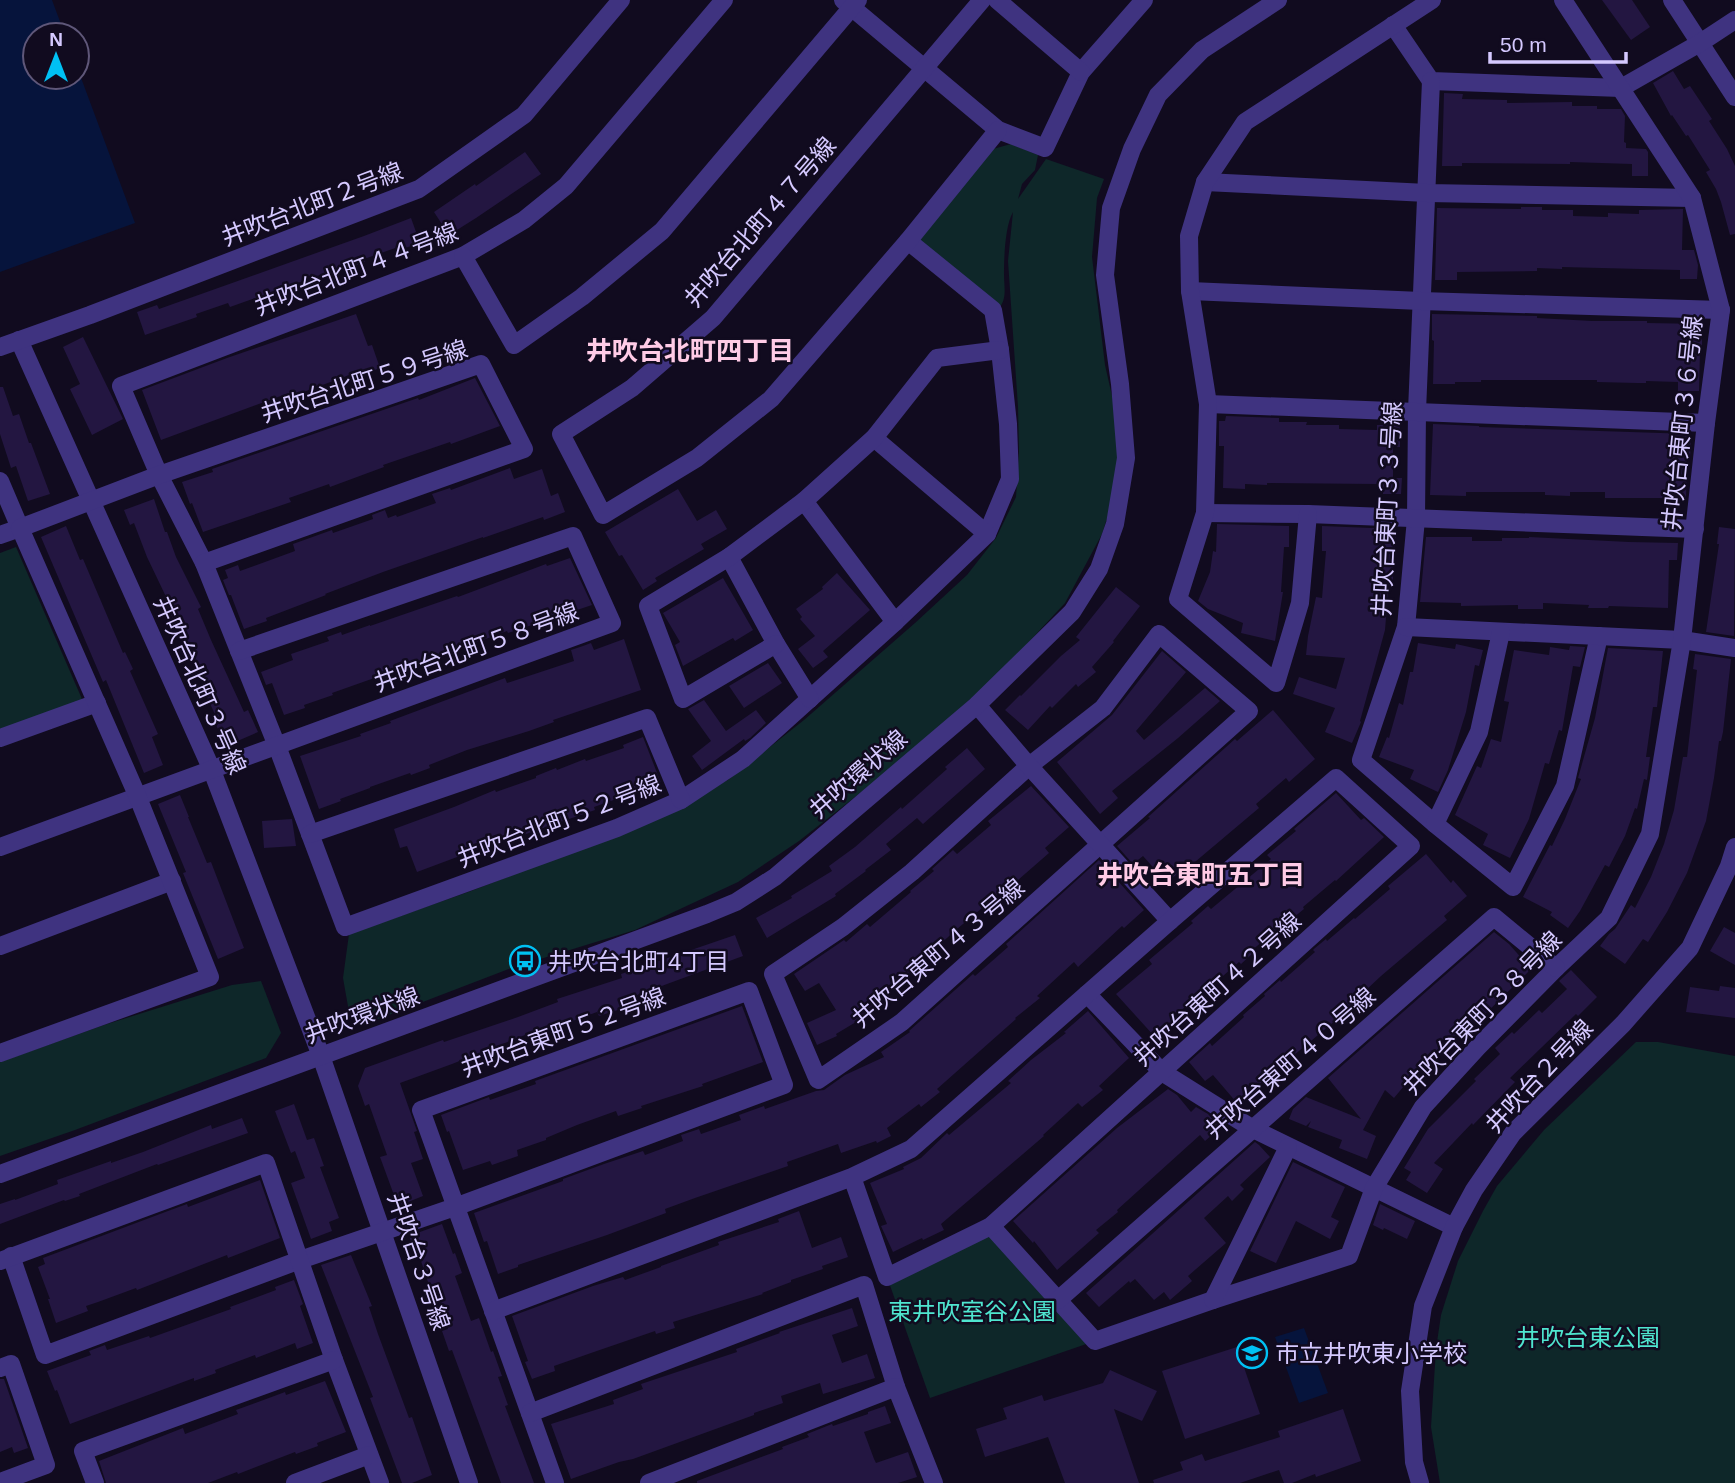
<svg xmlns="http://www.w3.org/2000/svg" width="1735" height="1483" font-family="Arial,'Noto Sans JP',sans-serif">
<style>
.green{fill:#0e2729}
.water{fill:#06143c}
.building{fill:#231641}
.lines{fill:none;stroke-linecap:round;stroke-linejoin:round}
.minor{stroke:#3f3380;stroke-width:18}
.labels{text-anchor:middle;dominant-baseline:central;stroke-width:5;stroke-linejoin:round;paint-order:stroke}
.street-label{font-size:24px;fill:#d5c9ff;stroke:#110b1f}
.poi-label{font-size:24px;fill:#d5c9ff;stroke:#110b1f;text-anchor:start}
.park-label{font-size:24px;fill:#4fe5cf;stroke:#110b1f}
.neighbourhood-label{font-size:26px;font-weight:bold;fill:#ffcbe6;stroke:#110b1f}
</style>
<rect width="100%" height="100%" fill="#110b1f"/>
<g class="green">
<path d="M1011,144L1038,155L1035,170L1022,184L1018,199L1046,159L1104,179L1097,198L1092,257L1105,365L1126,458L1102,534L1065,603L1000,673L897,764L799,841L738,882L635,930L511,968L368,1023L349,1012L343,978L349,934L471,891L611,837L728,780L804,720L915,623L967,575L996,538L1016,497L1019,452L1018,407L1008,261L1013,212C1005,226 1004,257 1004,274C1004,287 1007,297 1000,307L916,239L993,149Z"/>
<path d="M16,547L85,706L0,729V553Z"/>
<path d="M261,981L281,1033L266,1058L75,1130L0,1156V1062L104,1025L232,985Z"/>
<path d="M1636,1042H1658L1735,1056V1483H1440L1431,1427L1436,1349L1441,1315L1458,1261L1483,1211L1497,1186L1544,1130Z"/>
<path d="M991,1226L1095,1341L930,1398L887,1277Z"/>
</g>
<g class="water">
<path d="M0,0H52L65,35H35V77H77V67L135,223L0,272Z"/>
<path d="M1304,1328L1328,1393L1299,1403L1275,1337Z"/>
</g>
<g class="building">
<path d="M1602,0H1632L1650,27L1631,40Z"/>
<path d="M1673,71L1684,89L1690,86L1712,119L1709,121L1727,149L1735,166V234L1730,235L1721,202L1716,189L1706,172L1710,170L1688,135L1686,136L1672,115L1671,116L1653,83Z"/>
<path d="M1444,93L1463,94L1462,99L1507,100V103L1572,102V106H1597V109H1621L1625,116L1624,142L1626,143V148L1646,149L1648,152V176H1632V164L1570,162V164L1462,163V166H1442Z"/>
<path d="M525,152L541,174L476,218L449,235L434,212L475,184L476,186Z"/>
<path d="M1521,207H1542V210H1573V216L1608,217V213L1639,214V210L1683,209L1682,250H1694L1698,265L1697,279H1680V270L1562,267V269L1537,268V271L1457,272V280H1435L1437,208L1521,209Z"/>
<path d="M411,218L420,243L402,249L401,246L364,259L365,262L346,269L345,266L230,307L228,303L196,314L197,317L145,335L137,312L157,305L159,309L364,236Z"/>
<path d="M356,314L368,346L372,345L380,368L353,378L352,374L290,397L289,393L161,440L142,390L227,358Z"/>
<path d="M1432,314L1537,316V318L1592,321H1647V323L1702,324V350H1700L1699,391H1678V382L1646,381V383H1637L1597,382V380H1481V382H1455V384H1433L1434,341L1432,340Z"/>
<path d="M83,337L123,419L92,435L70,389L80,384L63,347Z"/>
<path d="M475,378L500,426L451,444L450,442L383,465L384,467L330,487L329,484L289,498L291,502L203,532L192,503L190,504L182,482L213,472L212,469L418,398L419,400Z"/>
<path d="M0,387H3L13,416L19,414L29,443H31L50,494L28,501L16,466L11,468L0,434Z"/>
<path d="M1226,416L1279,418V422H1307L1306,425H1339V429L1377,430V425H1400V447H1393V478H1402L1401,494H1383V486H1377V484L1267,483V485L1245,484V489L1223,488L1224,446H1219V421H1225Z"/>
<path d="M1433,424L1479,426V427L1691,434L1690,460H1687L1686,498H1605V492H1570V496L1545,495V492H1466V496L1430,495Z"/>
<path d="M510,468L514,479L542,469L551,496L558,493L565,512L544,520L543,517L483,538V537L383,572L325,594L326,595L266,618L267,621L244,629L231,595H229L223,580L228,578L225,570L238,565L240,571L295,551L293,544L332,530L333,533L373,519L372,515L385,510L388,518L396,515L397,517L436,503L432,494L450,488L451,490Z"/>
<path d="M678,489L697,521L716,510L727,529L701,544L704,549L655,578L657,581L643,590L622,555L619,556L605,532Z"/>
<path d="M154,499L165,532H167L176,557L201,607L198,609L211,640L244,712L248,710L258,732L226,746L216,725L219,723L206,695L208,694L166,604L169,603L147,557L134,523L130,525L124,510Z"/>
<path d="M1217,524L1289,526V547H1284L1281,592H1283L1275,641L1241,633L1243,623L1208,609L1198,601L1210,572L1213,551L1216,552Z"/>
<path d="M66,526L80,560L83,559L123,653L125,652L133,669L130,671L158,734L152,737L163,765L144,773L106,680L103,682L41,537Z"/>
<path d="M1322,526L1396,529L1395,548H1393V581H1389L1385,630L1360,721L1361,722L1352,743L1325,732L1335,708L1293,694L1299,677L1336,689L1345,658L1306,655L1308,636L1316,597L1322,598L1326,551H1322Z"/>
<path d="M1719,527L1735,529L1734,636L1706,632L1719,544H1717Z"/>
<path d="M1426,537H1472V541H1502V538H1529V537L1629,542L1678,543L1677,560H1669L1668,608L1609,606L1608,608H1588L1589,605L1543,603V609H1518V605L1461,606V603L1420,602Z"/>
<path d="M570,558L592,605L508,633L507,631L443,655L411,665L332,693L333,695L304,705L305,708L284,715L272,683L266,685L261,672L293,660L291,654L329,641L327,637L341,632L342,635L370,625V626L457,596L458,597L546,564L547,566Z"/>
<path d="M837,573L870,610L823,651L828,657L813,668L798,649L815,636L800,619L802,617L796,609L823,589L822,587Z"/>
<path d="M723,578L753,630L735,641L733,638L683,666L675,645L680,642L663,613Z"/>
<path d="M1116,587L1140,606L1113,641L1114,642L1092,667L1096,672L1078,687L1076,684L1052,708L1050,706L1028,730L1005,710L1020,695L1021,696L1061,656L1080,640L1076,637Z"/>
<path d="M624,639L641,690L553,720L554,722L529,731L467,750L429,765L430,768L411,775L410,773L370,787V788L340,799L341,801L319,809L300,756L361,736L360,734L391,723L390,721L505,678L507,683L574,661L571,650L583,646L591,643L594,650Z"/>
<path d="M1418,643L1455,649L1456,644L1483,650L1479,666L1475,665L1466,712L1448,770L1438,792L1410,779L1414,770L1379,757L1387,737L1389,738L1399,703L1403,705L1410,672H1413Z"/>
<path d="M1570,646L1585,647L1580,667L1573,666L1562,731L1559,730L1549,764L1545,763L1529,819L1510,858L1483,845L1488,834L1455,815L1477,766L1481,768L1491,739L1501,742L1509,702L1504,701L1514,650L1549,655L1550,647L1569,650Z"/>
<path d="M1608,648L1663,651L1657,707H1653L1646,757H1650L1647,780L1644,779L1637,809L1635,808L1625,836L1609,867L1605,865L1580,911L1568,928L1550,915L1552,912L1523,897L1550,845L1552,846L1565,819L1581,779L1578,778L1595,718Z"/>
<path d="M1162,651L1186,672L1136,731L1144,740L1205,688L1220,701L1178,738L1112,791L1118,798L1100,814L1057,762L1112,715Z"/>
<path d="M1695,654L1731,659L1723,732L1721,741H1719L1714,778L1706,821L1687,873L1667,912L1648,942L1643,939L1625,964L1600,946L1609,934L1615,929L1631,905L1635,908L1651,877L1664,844L1674,810L1683,757H1687L1697,670L1693,669Z"/>
<path d="M768,663L782,683L744,708L729,686Z"/>
<path d="M704,700L726,731L756,710L766,723L750,738L745,741L744,739L702,770L692,756L711,741L688,709Z"/>
<path d="M1273,710L1315,759L1289,782L1286,778L1256,804L1259,808L1189,867L1187,865L1167,883L1143,856L1133,864L1117,846L1150,818L1148,817L1235,739L1237,741Z"/>
<path d="M643,737L661,783L594,807L595,810L509,840L508,838L417,872L407,846L400,848L394,829L454,807L495,790L496,792L536,778V776L556,768L557,770L585,759L586,761L624,748L623,745Z"/>
<path d="M967,748L985,769L923,824L917,818L886,844L891,850L865,870L866,871L835,894L836,896L767,938L756,918L792,898L791,896L832,871L829,866L855,847L901,807L902,809L947,769L945,767Z"/>
<path d="M1031,786L1069,827L1045,848L1049,853L1002,894L1000,893L957,929L928,955L929,957L864,1013L866,1016L836,1034L837,1036L817,1045L807,1023L836,1010L819,983L805,991L794,974L844,940L846,942L867,924L870,927L911,892L910,891L934,871L932,869L953,850L957,854L991,825L988,821Z"/>
<path d="M1336,793L1361,820L1364,818L1384,837L1336,881L1335,880L1303,907L1304,909L1283,926L1282,925L1251,951L1253,953L1241,964L1239,962L1193,1002L1192,1001L1171,1019L1173,1022L1155,1037L1116,994L1152,964L1149,960L1193,923L1191,921L1208,906L1211,909L1271,859L1267,855L1296,831L1294,829Z"/>
<path d="M180,795L189,817H188L207,863L211,862L244,948L218,959L183,873L186,872L158,804Z"/>
<path d="M292,819L296,846L264,848L262,821Z"/>
<path d="M1426,854L1451,883L1453,880L1467,896L1444,916L1447,920L1381,976L1365,991L1366,993L1341,1014L1342,1015L1237,1103L1213,1075L1205,1081L1189,1062L1210,1043L1212,1046L1244,1017L1243,1015L1265,996L1264,994L1280,980L1281,982L1315,952L1313,950L1315,948L1326,939L1327,941L1354,918L1355,919L1390,889L1388,886Z"/>
<path d="M1099,860L1144,910L1124,928L1122,926L1078,967L1074,962L1037,996L1040,998L1015,1018L1016,1019L937,1089L940,1092L921,1107L919,1104L887,1128L891,1136L877,1143L876,1141L841,1153L838,1144L787,1162L788,1166L695,1198L665,1209L666,1213L607,1235L518,1265V1267L498,1274L487,1241L484,1242L474,1213L563,1181V1179L604,1164L643,1151L645,1155L683,1141L681,1135L699,1129L701,1134L741,1120L739,1115L764,1106L765,1109L816,1091L824,1090L845,1075L884,1057L881,1052L910,1032L909,1031L973,974L975,976L1008,947L1006,944Z"/>
<path d="M1724,927L1735,933V965L1710,951Z"/>
<path d="M1494,932L1509,944L1531,969L1475,1024L1472,1021L1442,1049L1441,1048L1409,1080L1394,1098L1385,1090L1363,1130L1376,1136L1367,1159L1339,1148L1342,1140L1308,1127L1311,1121L1306,1126L1289,1119L1293,1109L1306,1097L1361,1119L1328,1078Z"/>
<path d="M735,935L743,956L621,1001L624,1008L599,1016L597,1012L526,1038L525,1035L452,1064L400,1083L417,1131L414,1132L423,1159L411,1163L423,1196L398,1206L380,1157L387,1155L369,1104L365,1106L358,1086L365,1068L443,1040L444,1042L518,1017L558,1002L557,999L622,978L621,974Z"/>
<path d="M1571,970L1597,997L1578,1016L1576,1014L1510,1078L1515,1082L1473,1125L1472,1123L1434,1163L1443,1169L1427,1193L1406,1180L1411,1172L1404,1168L1428,1129L1476,1081L1474,1079L1500,1054L1495,1048L1512,1032L1514,1034L1539,1010L1542,1013L1567,989L1559,981Z"/>
<path d="M1720,986L1735,988V1018L1686,1012L1690,987L1719,991Z"/>
<path d="M742,1006L763,1062L702,1084L703,1086L641,1106L642,1108L618,1116L616,1111L577,1125L546,1138V1140L517,1150L518,1156L492,1165L490,1161L463,1170L449,1131L447,1132L441,1115L489,1097L490,1100L536,1084L535,1081Z"/>
<path d="M1088,1011L1129,1058L1099,1086L1103,1090L1082,1107L1078,1103L1043,1135L1044,1136L941,1224L944,1230L923,1240L922,1238L893,1252L881,1226L887,1224L870,1183L904,1169L903,1167L921,1158L947,1133L949,1135L1011,1083L1008,1081L1031,1060L1066,1033L1064,1032Z"/>
<path d="M1168,1089L1177,1095L1191,1112L1196,1107L1208,1114L1220,1128L1205,1141L1200,1135L1117,1210L1118,1212L1096,1230L1099,1233L1057,1270L1034,1241L1033,1243L1013,1221L1117,1128Z"/>
<path d="M294,1104L307,1140L314,1138L324,1166L320,1167L339,1218L329,1222L332,1231L311,1239L291,1183L305,1178L295,1151L291,1153L275,1111Z"/>
<path d="M242,1118L248,1133L158,1165L157,1164L79,1194L80,1196L65,1201L64,1200L0,1224V1204L15,1199V1200L58,1184L57,1180L111,1161V1163L143,1152L211,1125L212,1129Z"/>
<path d="M1255,1142L1259,1145L1270,1157L1240,1185L1244,1189L1232,1201L1228,1196L1204,1218L1226,1243L1188,1276L1192,1281L1170,1300L1164,1292L1154,1300L1135,1279L1130,1283L1129,1281L1099,1307L1086,1293Z"/>
<path d="M1293,1162L1345,1187L1331,1217L1339,1221L1330,1239L1296,1221L1276,1263L1250,1251Z"/>
<path d="M260,1180L280,1238L228,1258L227,1255L137,1290L136,1288L98,1302L86,1306L88,1311L56,1323L48,1299H50L38,1267L45,1264L43,1258L168,1211L187,1204L188,1207Z"/>
<path d="M1380,1204L1415,1221L1407,1239L1384,1228L1383,1230L1373,1225Z"/>
<path d="M799,1211L812,1248L841,1237L848,1257L822,1266L823,1269L791,1280V1282L762,1293L763,1294L673,1322L675,1328L656,1334L655,1331L591,1353L554,1366L555,1371L532,1379L525,1362L528,1361L512,1316L593,1286L623,1277L625,1280L661,1267V1266L719,1245L718,1242L779,1222L778,1219Z"/>
<path d="M442,1224L453,1254L455,1253L462,1273L455,1276L471,1321L479,1318L491,1352L493,1351L502,1376L498,1377L508,1405L505,1406L534,1483H501L452,1350L449,1351L442,1331L448,1329L432,1284L429,1285L419,1255L417,1256L409,1236Z"/>
<path d="M351,1255L372,1306L369,1307L378,1334L409,1418L412,1417L432,1475L412,1483H402L370,1398L373,1397L321,1265Z"/>
<path d="M294,1280L303,1304L300,1306L313,1343L297,1349L295,1343L256,1358L255,1355L215,1370L216,1373L194,1381V1378L70,1424L57,1390L55,1391L47,1371L91,1355L89,1351L105,1345L107,1350L149,1336L150,1338L231,1309L230,1307L276,1290L275,1287Z"/>
<path d="M852,1308L858,1326L832,1335L842,1363L867,1354L875,1378L823,1394L820,1383L781,1396L783,1403L754,1413V1415L633,1459L619,1462L571,1479L551,1424L614,1404L613,1400L643,1389L641,1384L737,1352L736,1349L780,1333L779,1332Z"/>
<path d="M1237,1347L1260,1414L1185,1439L1162,1371Z"/>
<path d="M1110,1370L1157,1391L1142,1421L1114,1409L1139,1483H1065L1048,1437L985,1457L976,1429L1007,1419L1003,1408L1042,1395L1044,1401L1103,1383Z"/>
<path d="M0,1379H4L28,1448L14,1453L12,1447L0,1452Z"/>
<path d="M325,1381L346,1432L317,1443L318,1446L296,1454L295,1452L238,1474L237,1472L208,1483H106L99,1461L183,1428L185,1434L238,1414L236,1410L285,1392L286,1395Z"/>
<path d="M885,1406L891,1423L864,1432L874,1459L876,1463L908,1452L917,1477L898,1483H697V1481L783,1449L782,1447L809,1437L807,1434L832,1424L833,1426L868,1414V1412Z"/>
<path d="M1343,1409L1361,1461L1316,1477L1315,1474L1292,1483H1284L1279,1470L1240,1483H1154L1153,1480L1183,1470L1180,1462L1202,1454L1205,1461L1280,1437L1278,1431Z"/>
</g>
<g class="lines">
<g class="minor">
<path d="M724,0L566,186L524,220L463,256L121,386L159,475L204,563L277,746L345,927L617,828L681,800L743,759L895,622L987,534L1010,479L1008,424L1000,350L993,310L908,241"/>
<path d="M843,0L998,130L1045,148L1081,72L1144,0"/>
<path d="M982,0L713,318L632,388L561,434L603,515L697,458L771,399L908,241L998,130"/>
<path d="M997,0L1081,72"/>
<path d="M1672,0L1735,97"/>
<path d="M1393,25L1431,81L1621,88L1700,43L1735,20"/>
<path d="M1431,81L1417,411L1416,519L1406,627L1361,760L1435,824L1513,887L1565,786L1599,636"/>
<path d="M1205,182L1427,193L1692,198"/>
<path d="M463,256L514,345L582,297L662,231L858,0"/>
<path d="M1190,291L1421,301L1721,310"/>
<path d="M19,340L211,768L321,1056L469,1483"/>
<path d="M0,347L90,315L419,189L524,115L621,0"/>
<path d="M1208,404L1706,423"/>
<path d="M874,438L987,534"/>
<path d="M0,481L20,528L0,535"/>
<path d="M804,501L895,622"/>
<path d="M1205,513L1308,514L1695,529"/>
<path d="M1308,514L1300,603L1276,683L1178,599L1205,513L1208,404L1190,291L1189,236L1205,182L1245,122L1432,0"/>
<path d="M729,557L776,644L810,699"/>
<path d="M1406,627L1682,640L1735,648"/>
<path d="M1159,634L1249,711L902,1022L818,1080L773,974L843,927L912,872L1029,766L1103,708Z"/>
<path d="M776,644L683,699L648,606L729,557L804,501L874,438L937,358L1000,350"/>
<path d="M977,705L1029,766L1170,921"/>
<path d="M0,738L97,703"/>
<path d="M1435,824L1479,732L1501,632"/>
<path d="M310,834L647,718L681,800"/>
<path d="M0,847C203,771 408,698 612,623L573,536L239,651"/>
<path d="M0,946L172,881"/>
<path d="M1087,994L1162,1072L1253,1129L1454,1227"/>
<path d="M0,1053L210,977L137,795L20,528L159,475L481,364L524,449L204,563"/>
<path d="M0,1174L707,914L736,902L775,877L977,705L1072,612L1099,569L1115,524L1126,458L1120,384L1105,275L1111,208L1132,149L1158,95L1202,50L1278,0"/>
<path d="M991,1226L1095,1341L1213,1300L1349,1256L1374,1188L1423,1107L1478,1047L1556,968L1609,918L1650,834L1682,640L1706,423L1721,310L1692,198L1563,0"/>
<path d="M11,1256L45,1355L300,1260L455,1207L784,1085L749,991L421,1110L555,1483"/>
<path d="M0,1261L266,1163L334,1360L380,1483"/>
<path d="M1058,1300L1494,917L1556,968"/>
<path d="M1213,1300L1288,1147"/>
<path d="M493,1311L852,1177L911,1149L1170,921L1336,778L1411,846L991,1226L887,1277L852,1177"/>
<path d="M0,1368L11,1364L46,1465L0,1482"/>
<path d="M530,1413L864,1285L896,1387"/>
<path d="M95,1483L83,1451L334,1360"/>
<path d="M295,1483L369,1455"/>
<path d="M649,1483L896,1387L934,1483"/>
<path d="M1420,1483L1414,1462L1410,1391L1423,1306L1454,1227L1474,1190L1513,1133L1623,1024L1690,948L1729,866L1735,847"/>
</g>
</g>
<defs>
<g id="bus-ring" transform="scale(1.575)"><circle r="9.5" fill="#110b1f" stroke="#00c1f4" stroke-width="1.5"/><path d="M-5-6H5V4H4V6H2V4H-2V6H-4V4H-5ZM-3.5-4V0h7V-4ZM-3.5 1.2v1.5H-2V1.2ZM2 1.2v1.5H3.5V1.2Z" fill="#00c1f4"/></g>
<g id="school-ring" transform="scale(1.575)"><circle r="9.5" fill="#110b1f" stroke="#00c1f4" stroke-width="1.5"/><path d="M0-5L7-2L0 1L-7-2ZM-4 1L0 2.5L4 1V4Q0 6-4 4Z" fill="#00c1f4"/></g>
</defs>
<g fill-rule="evenodd">
<use href="#bus-ring" x="525" y="961"/>
<use href="#school-ring" x="1252" y="1353"/>
</g>
<g class="labels">
<g class="street-label">
<text transform="translate(312 204) rotate(-21)">井吹台北町２号線</text>
<text transform="translate(760 222) rotate(-49)">井吹台北町４７号線</text>
<text transform="translate(356 269) rotate(-21)">井吹台北町４４号線</text>
<text transform="translate(364 381) rotate(-18)">井吹台北町５９号線</text>
<text transform="translate(1682 423) rotate(-84)">井吹台東町３６号線</text>
<text transform="translate(1387 509) rotate(-87)">井吹台東町３３号線</text>
<text transform="translate(476 647) rotate(-20)">井吹台北町５８号線</text>
<text transform="translate(200 685) rotate(66)">井吹台北町３号線</text>
<text transform="translate(858 774) rotate(-41)">井吹環状線</text>
<text transform="translate(559 821) rotate(-21)">井吹台北町５２号線</text>
<text transform="translate(938 953) rotate(-40)">井吹台東町４３号線</text>
<text transform="translate(1217 989) rotate(-42)">井吹台東町４２号線</text>
<text transform="translate(1482 1013) rotate(-46)">井吹台東町３８号線</text>
<text transform="translate(362 1015) rotate(-20)">井吹環状線</text>
<text transform="translate(563 1032) rotate(-20)">井吹台東町５２号線</text>
<text transform="translate(1290 1063) rotate(-41)">井吹台東町４０号線</text>
<text transform="translate(1539 1076) rotate(-47)">井吹台２号線</text>
<text transform="translate(419 1261) rotate(71)">井吹台３号線</text>
</g>
<g class="poi-label">
<text x="548" y="961">井吹台北町4丁目</text>
<text x="1275" y="1353">市立井吹東小学校</text>
</g>
<g class="park-label">
<text x="972" y="1311">東井吹室谷公園</text>
<text x="1588" y="1337">井吹台東公園</text>
</g>
<g class="neighbourhood-label">
<text x="690" y="351">井吹台北町四丁目</text>
<text x="1201" y="875">井吹台東町五丁目</text>
</g>
</g>
<g transform="translate(56 56)"><circle r="33" fill="#110b1f" stroke="#5f5779" stroke-width="2"/>
<path d="M0-5L12 26L0 18L-12 26Z" fill="#00c1f4"/>
<text y="-10" font-size="19" font-weight="bold" text-anchor="middle" fill="#d5c9ff">N</text>
</g>
<path d="M1490 52v10h136v-10" fill="none" stroke="#d5c9ff" stroke-width="3.5"/>
<text x="1500" y="52" font-size="21" fill="#d5c9ff" stroke="#110b1f" stroke-width="5" paint-order="stroke">50 m</text>
</svg>
